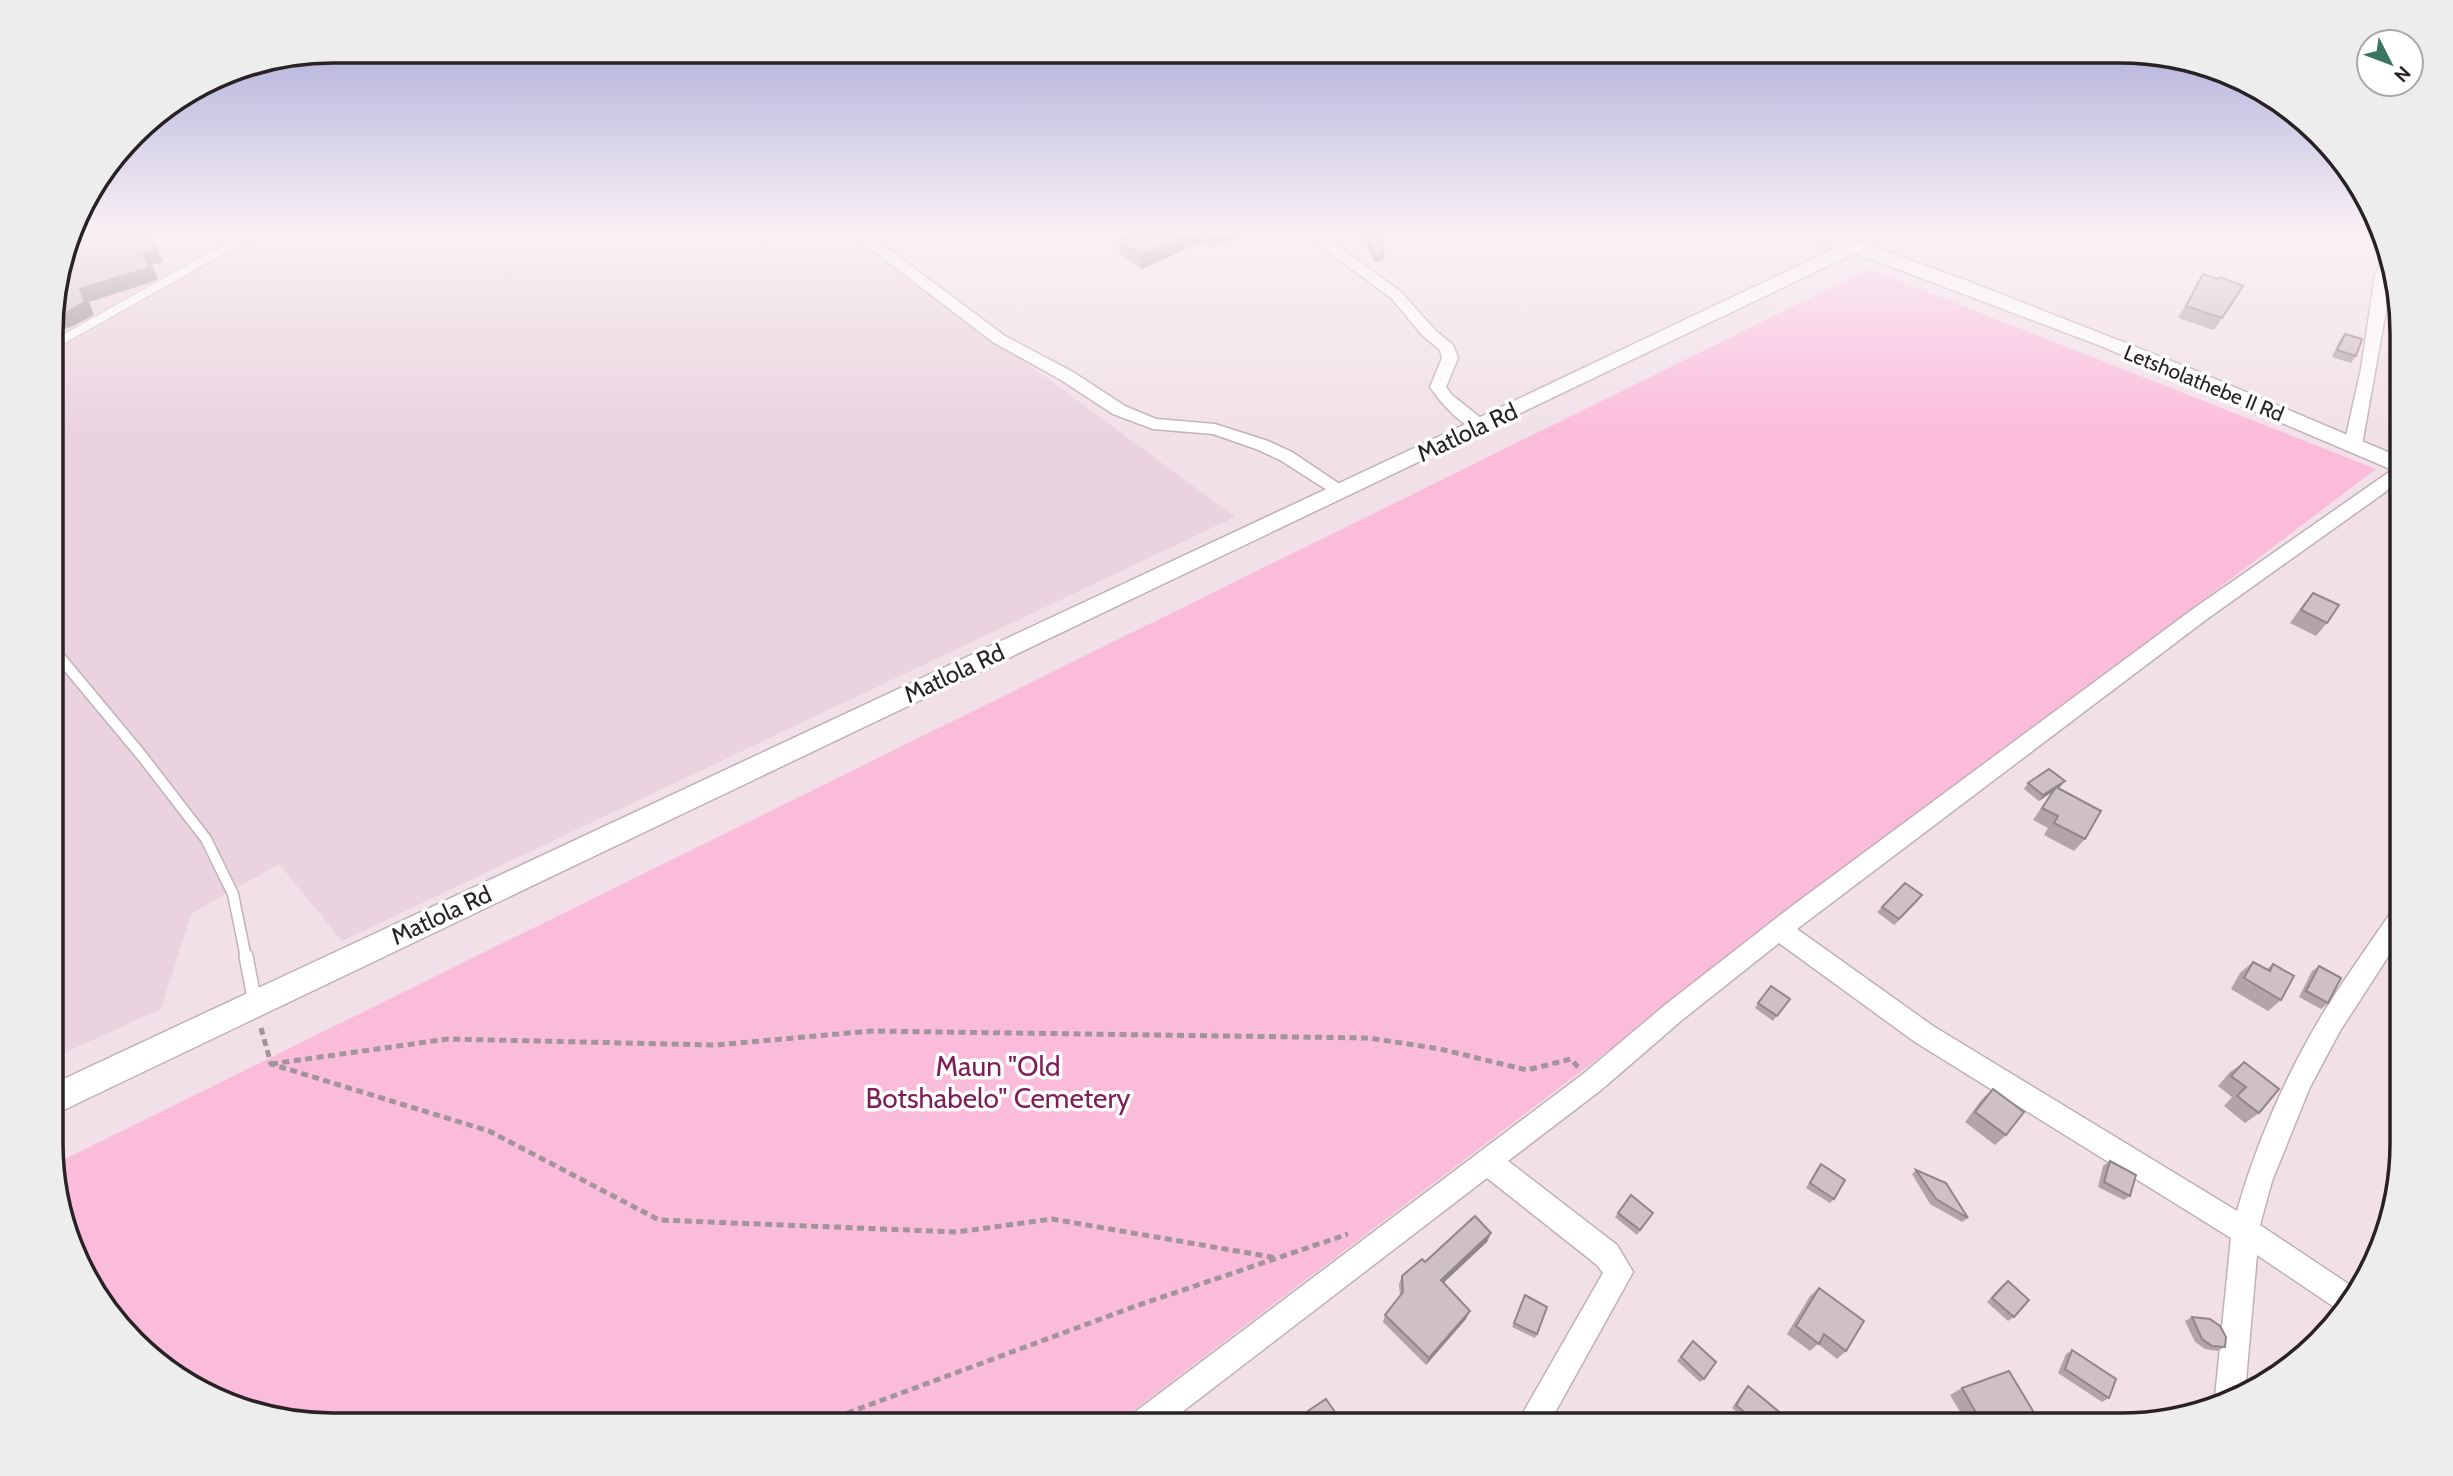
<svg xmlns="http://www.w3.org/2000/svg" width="2453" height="1476" font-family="Cabin,sans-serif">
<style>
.built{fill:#ead2de}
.green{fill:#fbbbdb}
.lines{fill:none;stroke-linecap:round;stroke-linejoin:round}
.service-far2-casing{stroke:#c0b0b7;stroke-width:10}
.service-far1-casing{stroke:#c0b0b7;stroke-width:13}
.service-casing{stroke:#c0b0b7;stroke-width:16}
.minor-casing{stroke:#c0b0b7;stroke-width:3}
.tertiary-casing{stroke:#c0b0b7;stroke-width:3}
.path{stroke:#a1959b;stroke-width:5;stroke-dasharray:7 4.5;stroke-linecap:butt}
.service-far2{stroke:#fff;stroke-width:8}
.service-far1{stroke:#fff;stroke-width:10}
.service{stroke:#fff;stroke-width:13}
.minor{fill:#fff;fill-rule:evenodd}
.tertiary{fill:#fff;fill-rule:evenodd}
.wall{fill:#b2a4aa}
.shaded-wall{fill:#91868b}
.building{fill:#cfbfc6;stroke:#91868b;stroke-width:2}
.labels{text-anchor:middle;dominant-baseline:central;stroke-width:7;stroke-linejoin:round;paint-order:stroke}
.far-street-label{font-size:21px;fill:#282225;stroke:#fff}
.street-label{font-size:24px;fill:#282225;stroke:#fff}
.near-park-label{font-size:28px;fill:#7d1e58;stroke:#fff}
.rim{fill:none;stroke:#282225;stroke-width:3.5}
</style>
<rect width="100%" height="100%" fill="#f1e0e8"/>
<path class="built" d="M73,230H847L1235,517L342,941L279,864L191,914L161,1009L53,1058V297Z"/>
<path class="green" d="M1869,269L2376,469L1114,1425H333L260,1416L192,1387L98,1299L53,1179V1165Z"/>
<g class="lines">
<g class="service-far2-casing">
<g id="service-far2">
<path d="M211,230L235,242"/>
<path d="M53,345L258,230"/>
</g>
</g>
<g class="service-far1-casing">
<path id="service-far1" d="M53,649L142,756L206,839L233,894L246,958"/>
</g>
<g class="service-casing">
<path id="service" d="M246,956L255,1003"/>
</g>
<g class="minor-casing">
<g id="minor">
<path d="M846,230H863L1005,336L1073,372L1125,406L1156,419L1215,424L1268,441L1292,452L1350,491L1341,497L1335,495L1280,460L1256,449L1213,434L1153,429L1113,414L1061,380L993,342Z"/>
<path d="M1299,230H1316L1401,292L1435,330L1453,345L1458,358L1446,387L1452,395L1486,422L1489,426L1486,430C1468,435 1439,401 1430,387L1442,358L1440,350L1423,336L1391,298Z"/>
<path d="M2391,262L2393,271L2362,445L2353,451L2344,445L2361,369L2375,275L2381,264Z"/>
<path d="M2402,463V478L2384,493L2207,619L1797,929L1933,1026L2237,1211C2256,1144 2286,1075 2322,1015C2345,978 2370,943 2394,908L2402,905V935L2340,1031L2310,1087L2272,1181L2260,1225L2359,1291L2343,1313L2257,1255L2245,1392L2217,1401L2215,1397L2231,1238L1915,1042L1779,943L1682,1020L1601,1090L1508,1161L1617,1245L1633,1272L1548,1425H1516L1603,1273L1597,1265L1487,1178L1165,1425H1126L1131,1415L1583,1074L1665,1005L1792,906L2193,609Z"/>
</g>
</g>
<g class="tertiary-casing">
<path id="tertiary" d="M1799,230H1826L1965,280L2189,368L2402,458V474L2101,346L1855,253L53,1115V1084L1472,421L1838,247L1802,234Z"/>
</g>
<g class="path">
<path d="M261,1028L271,1064L489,1131L659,1220L957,1232L1052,1219L1277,1258"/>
<path d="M271,1064L448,1039L716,1045L871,1031L1369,1038L1440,1049L1527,1070L1571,1059L1578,1067"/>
<path d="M815,1425L1133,1307L1348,1234"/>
</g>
<use href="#service-far2" class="service-far2"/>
<use href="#service-far1" class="service-far1"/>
<use href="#service" class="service"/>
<use href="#minor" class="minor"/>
<use href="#tertiary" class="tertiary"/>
</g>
<g class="wall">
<path d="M1145,230H1237V237L1211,248L1202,242L1141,269L1120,254L1119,241Z"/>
<path d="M1361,230H1379L1383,260L1374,262Z"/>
<path d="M2203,274L2218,279L2243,286L2214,330L2178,318Z"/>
<path d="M2345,334L2356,356L2351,363L2332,357L2340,340Z"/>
<path d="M2313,593L2327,623L2316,636L2290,623L2302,606Z"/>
<path d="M2028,783L2060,787L2058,788L2085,839L2074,851L2044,835L2048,828L2033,820L2052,792L2039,801L2024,789Z"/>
<path d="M1922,895L1894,925L1877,912L1882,907Z"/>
<path d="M2253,962L2267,969L2273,964L2281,1000L2268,1011L2231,989L2240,973Z"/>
<path d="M2319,966L2328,1003L2321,1009L2299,997L2312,971Z"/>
<path d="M1758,1003L1786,1004L1773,1021L1755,1008Z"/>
<path d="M2244,1062L2259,1113L2245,1123L2224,1106L2232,1097L2218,1086L2230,1072Z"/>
<path d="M1993,1089L2006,1135L1995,1145L1965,1122L1982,1099Z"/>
<path d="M2110,1161L2130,1196L2124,1200L2098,1187L2103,1166Z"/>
<path d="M1821,1164L1834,1199L1830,1203L1806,1188L1817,1169Z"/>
<path d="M1916,1170L1968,1218L1962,1222L1930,1204L1912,1174Z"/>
<path d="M1618,1213H1653L1637,1235L1615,1217Z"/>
<path d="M1491,1233L1487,1242L1444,1282L1466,1319L1426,1365L1383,1322L1385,1315L1400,1296L1399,1284L1402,1276L1425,1262Z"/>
<path d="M2008,1281L2014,1317L2008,1321L1987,1302L2002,1285Z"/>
<path d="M1819,1288L1846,1351L1837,1359L1818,1344L1810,1351L1787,1334L1810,1296Z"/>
<path d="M1525,1295L1537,1334L1535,1338L1512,1327Z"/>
<path d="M2192,1317L2225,1347L2217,1351L2205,1349L2195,1342L2185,1321Z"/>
<path d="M1693,1341L1704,1379L1700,1382L1677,1361Z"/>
<path d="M2072,1350L2109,1398L2102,1402L2058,1373L2066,1354Z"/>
<path d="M1748,1386L1787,1425H1751L1732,1408L1744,1390Z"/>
<path d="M1962,1388L2036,1416L2018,1425H1968L1950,1395Z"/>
<path d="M1308,1411L1344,1425H1311L1307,1418Z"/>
</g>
<g class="shaded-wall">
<path d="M146,230H148L163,262L152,265L158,279L152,282L89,302L94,315L73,326L53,333V317L80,289L143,253Z"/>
<path d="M1198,230H1201L1202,242L1141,269L1140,256Z"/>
<path d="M1223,230H1237V237L1211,248V235Z"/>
<path d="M1384,253L1383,260L1374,262L1375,256Z"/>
<path d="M53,376L55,378L60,400L53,402Z"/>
<path d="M2065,781L2060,787L2053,791L2056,787L2052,792L2039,801L2043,795Z"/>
<path d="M1922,895L1918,901L1894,925L1899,919Z"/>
<path d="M1491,1233L1487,1242L1438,1288L1441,1280Z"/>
<path d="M1470,1311L1466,1319L1426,1365L1429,1358Z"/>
<path d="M2036,1416L2018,1425H2013Z"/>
</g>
<g class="building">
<path d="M73,230H146L155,250L143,253L149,267L143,270L80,289L85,302L63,314L53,317V297Z"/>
<path d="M1145,230H1198L1140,256L1119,241Z"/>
<path d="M1203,230H1223L1211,235Z"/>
<path d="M1364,230H1379L1384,253L1375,256Z"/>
<path d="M2203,274L2218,279L2220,277L2243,286L2222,318L2186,306Z"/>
<path d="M2345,334L2362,339L2356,356L2337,350Z"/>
<path d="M2313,593L2339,605L2327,623L2301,610Z"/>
<path d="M2049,769L2065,781L2043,795L2028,783Z"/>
<path d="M2056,787L2101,811L2085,839L2054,823L2058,816L2042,808Z"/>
<path d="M1905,883L1922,895L1899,919L1882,907Z"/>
<path d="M2253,962L2270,971L2273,964L2294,976L2281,1000L2244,978Z"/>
<path d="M2319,966L2341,978L2328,1003L2306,991Z"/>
<path d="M1771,986L1790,999L1777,1016L1758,1003Z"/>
<path d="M2244,1062L2279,1089L2259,1113L2237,1096L2246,1087L2231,1076Z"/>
<path d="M1993,1089L2024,1112L2006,1135L1975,1112Z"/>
<path d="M2110,1161L2136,1175L2130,1196L2104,1182Z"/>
<path d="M1821,1164L1845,1180L1834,1199L1810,1183Z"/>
<path d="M1916,1170L1946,1183L1968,1218L1936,1199Z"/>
<path d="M1631,1195L1653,1213L1640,1230L1618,1213Z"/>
<path d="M1475,1216L1491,1233L1441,1280L1470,1311L1429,1358L1385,1315L1403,1292L1402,1276L1422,1259L1425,1262Z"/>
<path d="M2008,1281L2029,1300L2014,1317L1992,1298Z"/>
<path d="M1819,1288L1864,1321L1846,1351L1824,1334L1819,1344L1796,1326Z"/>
<path d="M1525,1295L1547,1307L1537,1334L1514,1323Z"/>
<path d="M2192,1317L2210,1319L2220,1326L2226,1337L2225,1347L2212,1346L2202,1339Z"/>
<path d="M1693,1341L1716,1362L1704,1379L1681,1357Z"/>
<path d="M2072,1350L2116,1379L2109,1398L2065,1369Z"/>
<path d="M2009,1371L2036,1416L2013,1425H1983L1962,1388Z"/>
<path d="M1748,1386L1790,1421L1787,1425H1759L1736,1405Z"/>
<path d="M1326,1399L1344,1425H1317L1308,1411Z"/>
</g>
<linearGradient id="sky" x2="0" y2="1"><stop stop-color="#a5a5d6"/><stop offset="0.53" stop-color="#f9f1f5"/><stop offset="1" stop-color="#f9f1f5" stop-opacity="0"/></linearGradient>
<rect width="2453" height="437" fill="url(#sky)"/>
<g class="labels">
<g class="far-street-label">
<text transform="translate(2204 383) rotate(22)">Letsholathebe II Rd</text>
</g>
<g class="street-label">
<text transform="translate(1467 432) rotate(-25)">Matlola Rd</text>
<text transform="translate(954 673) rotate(-25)">Matlola Rd</text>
<text transform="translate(441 915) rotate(-25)">Matlola Rd</text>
</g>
<g class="near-park-label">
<text x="998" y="1066">Maun "Old<tspan x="998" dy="32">Botshabelo" Cemetery</tspan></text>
</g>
</g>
<path d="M0 0H2453V1476H0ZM333 63H2120A270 270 0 0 1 2390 333V1143A270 270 0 0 1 2120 1413H333A270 270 0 0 1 63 1143V333A270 270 0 0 1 333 63Z" fill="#eeedee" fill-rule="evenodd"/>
<path class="rim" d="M333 63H2120A270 270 0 0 1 2390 333V1143A270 270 0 0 1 2120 1413H333A270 270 0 0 1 63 1143V333A270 270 0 0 1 333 63Z"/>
<g transform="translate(2390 63) rotate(132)"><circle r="33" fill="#ffffff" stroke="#a9a7a8" stroke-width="2"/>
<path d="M0-5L12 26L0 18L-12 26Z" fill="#3a7560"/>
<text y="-10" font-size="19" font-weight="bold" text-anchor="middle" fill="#282225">N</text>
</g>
</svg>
